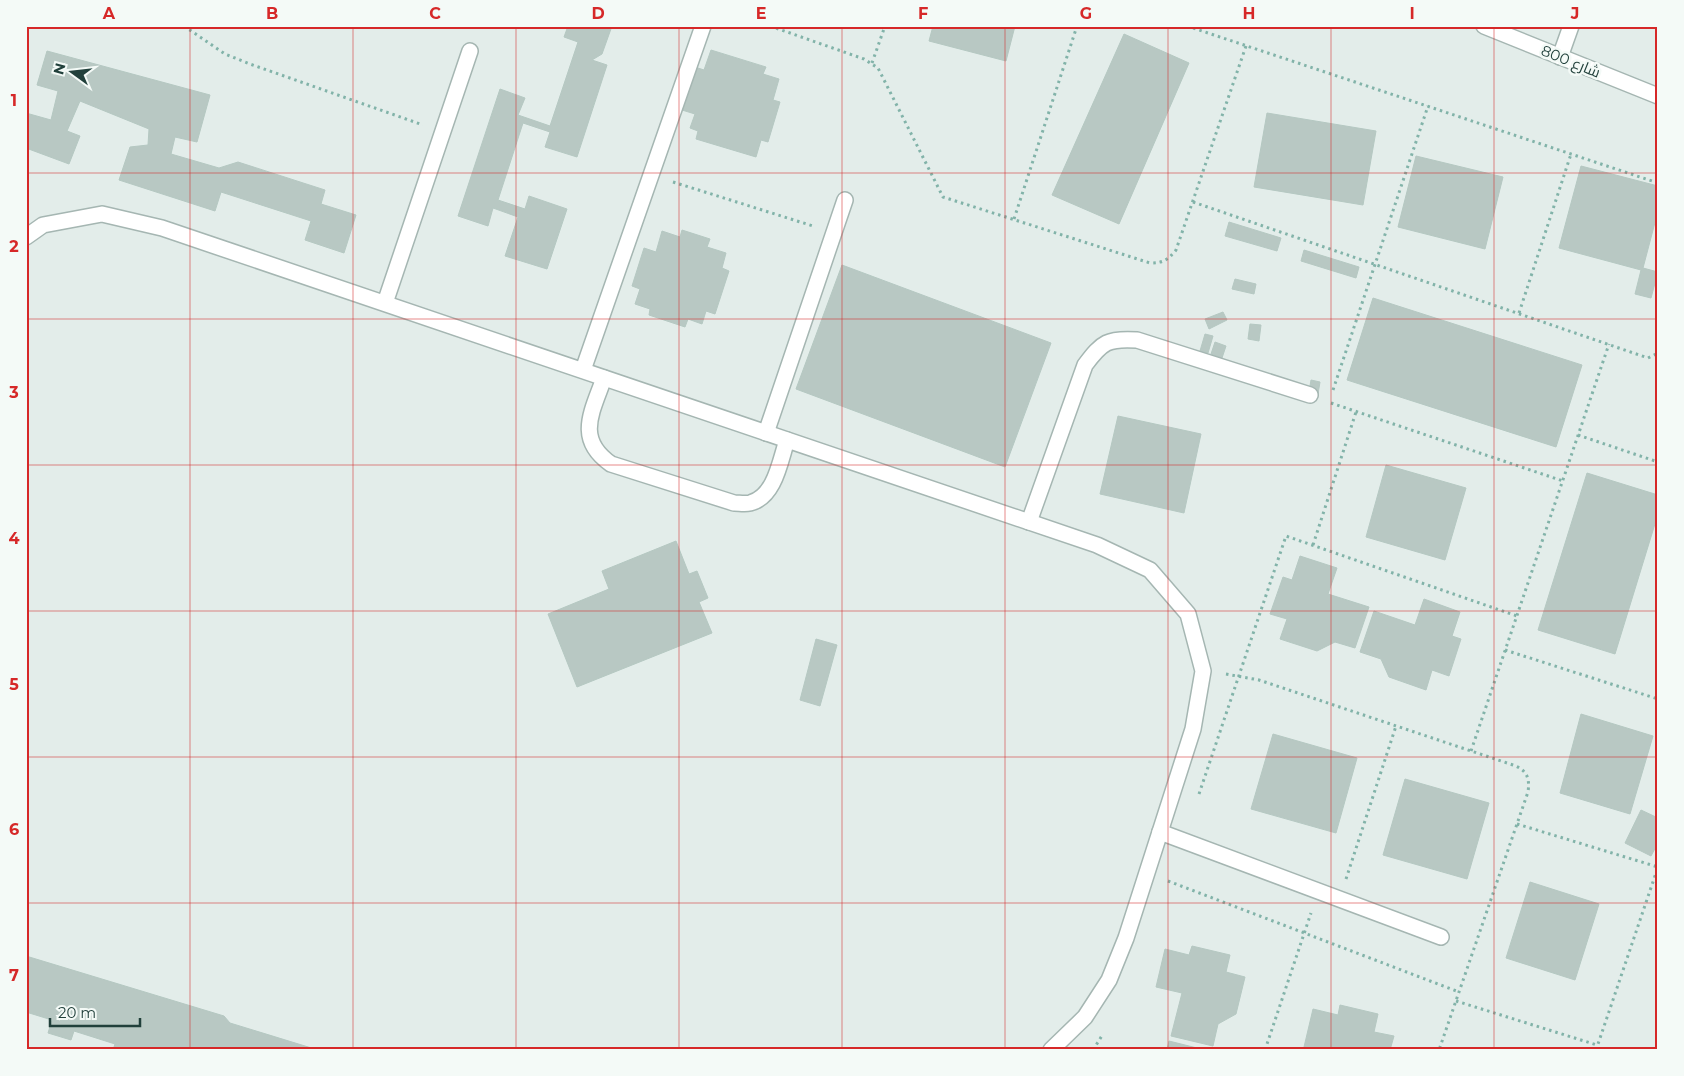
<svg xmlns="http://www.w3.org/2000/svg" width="1684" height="1076" font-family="Montserrat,Cairo,sans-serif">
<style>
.building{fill:#b8c8c3;stroke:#b5c8c2}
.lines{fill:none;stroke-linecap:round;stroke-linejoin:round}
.lane-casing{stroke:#a5b6b2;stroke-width:18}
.street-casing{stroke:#a5b6b2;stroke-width:18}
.path{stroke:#82b3a9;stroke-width:3;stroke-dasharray:2.5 4;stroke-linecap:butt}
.lane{stroke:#fff;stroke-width:15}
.street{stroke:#fff;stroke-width:15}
.grid{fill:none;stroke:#d62828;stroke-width:1;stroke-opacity:0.55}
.labels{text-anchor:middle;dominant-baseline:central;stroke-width:5;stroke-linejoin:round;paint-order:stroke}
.street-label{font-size:15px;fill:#21403b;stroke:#f4faf7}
.neatline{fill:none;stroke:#d62828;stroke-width:2}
.grid-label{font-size:16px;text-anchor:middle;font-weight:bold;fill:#d62828}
</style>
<rect width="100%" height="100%" fill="#e3edea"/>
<g class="building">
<path d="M568,26H612L602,54L592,60L607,65L577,157L545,147L550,132L523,123L498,200L525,209L529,196L567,209L547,269L505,256L518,217L493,208L488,226L458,216L500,89L525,98L518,115L550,126L578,42L564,37Z"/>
<path d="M933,26H1015L1006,61L929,41Z"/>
<path d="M1124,34L1189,63L1119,224L1052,195Z"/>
<path d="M711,50L766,67L763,74L779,79L773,100L780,102L768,142L761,140L756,157L696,139L698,131L690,128L695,114L682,110L695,67L704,70Z"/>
<path d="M47,51L210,95L197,142L175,137L171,154L219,168L238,162L325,190L321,204L356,215L344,253L305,240L311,221L221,192L215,211L119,180L130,147L148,145L149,129L80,101L67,131L80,136L69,164L26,148V113L51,120L58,91L37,85Z"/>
<path d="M1267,113L1376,131L1363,205L1254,187Z"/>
<path d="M1416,156L1503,177L1485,249L1398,227Z"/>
<path d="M1581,166L1658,186V211L1643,268L1658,272L1651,298L1635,294L1641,270L1559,248Z"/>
<path d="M1229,222L1281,238L1277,251L1225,236Z"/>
<path d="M682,230L710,239L707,247L726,253L722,268L729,271L715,314L706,311L702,324L688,319L685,327L649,315L650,309L635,304L640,289L632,286L644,248L656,252L662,231L680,237Z"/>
<path d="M1304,250L1359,267L1356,278L1301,261Z"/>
<path d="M842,265L1051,343L1005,467L796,389Z"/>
<path d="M1235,279L1256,284L1254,294L1232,289Z"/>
<path d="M1373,298L1582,365L1556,447L1347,380Z"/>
<path d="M1223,312L1227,320L1209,329L1205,319Z"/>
<path d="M1250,324L1261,325L1259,341L1248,339Z"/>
<path d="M1205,334L1213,336L1208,353L1200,351Z"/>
<path d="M1215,342L1226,346L1222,358L1211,354Z"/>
<path d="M1311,380L1320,382L1318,394L1309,392Z"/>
<path d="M1118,416L1201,434L1184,513L1100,494Z"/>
<path d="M1386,465L1466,488L1445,560L1366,537Z"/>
<path d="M1587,473L1658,495V514L1615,654L1538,630Z"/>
<path d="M676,541L689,574L697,571L708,598L699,602L712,633L577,687L548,614L609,589L602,571Z"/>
<path d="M1300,556L1337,568L1328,594L1369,607L1355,648L1335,642L1317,651L1280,639L1287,619L1270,614L1283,577L1292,580Z"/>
<path d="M1424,599L1460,612L1452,636L1461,639L1449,676L1432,670L1426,690L1389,677L1381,659L1360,652L1374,611L1415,625Z"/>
<path d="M816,639L837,645L820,706L800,700Z"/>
<path d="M1581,714L1653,736L1630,814L1560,793Z"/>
<path d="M1273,734L1357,758L1336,833L1251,809Z"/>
<path d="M1405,779L1489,803L1467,879L1383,855Z"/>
<path d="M1641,810L1658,818V843L1651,856L1625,843Z"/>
<path d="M1530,882L1599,904L1575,980L1506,958Z"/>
<path d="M1192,946L1230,955L1226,972L1245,977L1236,1014L1218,1024L1213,1046L1171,1036L1182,993L1156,987L1165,949L1189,955Z"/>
<path d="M26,956L224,1016L230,1023L318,1050H113L115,1044L74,1031L71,1040L48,1033L52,1020L26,1012Z"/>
<path d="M1340,1005L1378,1014L1374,1032L1394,1036L1390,1050H1317L1304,1047L1313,1009L1338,1015Z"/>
<path d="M1169,1041L1205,1050H1167Z"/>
</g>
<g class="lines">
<g class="lane-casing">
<g id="lane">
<path d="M385,303L470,51"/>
<path d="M604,378C592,412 575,439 611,464L734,503C739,503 745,504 750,503C775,497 780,461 787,440"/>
<path d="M766,433L845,200"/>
<path d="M1029,522L1085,365C1102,342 1108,338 1137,340L1310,395"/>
<path d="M1160,832L1441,937"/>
</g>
</g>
<g class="street-casing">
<g id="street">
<path d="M1484,26L1658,96"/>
<path d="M1560,57L1571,26"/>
<path d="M26,237L43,225L102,214L162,228L1097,545L1150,570L1188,614L1203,671L1193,729L1126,938L1109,980L1085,1017L1051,1050"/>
<path d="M583,370L703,26"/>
</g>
</g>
<g class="path">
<path d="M184,26L225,54L250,64L423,125"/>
<path d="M770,26L864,59L878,68L943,197L1150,263C1163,263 1168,260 1176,250L1246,46"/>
<path d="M1187,26L1658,183"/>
<path d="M872,63L885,26"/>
<path d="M673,182L813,226"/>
<path d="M1193,202L1648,358L1658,353"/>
<path d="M1014,219L1077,26"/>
<path d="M1519,313L1571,154"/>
<path d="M1333,390L1428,106"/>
<path d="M1331,403L1563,481"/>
<path d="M1578,435L1658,462"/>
<path d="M1313,545L1356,412"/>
<path d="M1505,650L1658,699"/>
<path d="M1226,674L1259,680L1513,765C1527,770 1530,778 1528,792L1439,1050"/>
<path d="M1471,751L1609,344"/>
<path d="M1199,794L1286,536L1517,616"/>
<path d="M1517,824L1658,867"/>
<path d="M1346,879L1396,726"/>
<path d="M1168,881L1459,992"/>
<path d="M1456,1001L1597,1045"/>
<path d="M1093,1050L1103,1034"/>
<path d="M1265,1050L1311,913"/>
<path d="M1596,1050L1658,867"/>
</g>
<use href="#lane" class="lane"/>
<use href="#street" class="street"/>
</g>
<path class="grid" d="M190,26V1050M353,26V1050M516,26V1050M679,26V1050M842,26V1050M1005,26V1050M1168,26V1050M1331,26V1050M1494,26V1050M26,173H1658M26,319H1658M26,465H1658M26,611H1658M26,757H1658M26,903H1658"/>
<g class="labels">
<g class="street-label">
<text transform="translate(1571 61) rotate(22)">شارع 800</text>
</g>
</g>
<rect width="1684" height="1076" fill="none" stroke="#f4faf7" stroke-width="55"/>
<g transform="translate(72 72) rotate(285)" stroke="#f4faf7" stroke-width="4" paint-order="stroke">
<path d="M0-4L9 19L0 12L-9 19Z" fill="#21403b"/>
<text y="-8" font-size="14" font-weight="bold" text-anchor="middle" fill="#21403b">N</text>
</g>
<path d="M50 1018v8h90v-8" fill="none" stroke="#21403b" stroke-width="2.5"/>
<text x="58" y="1018" font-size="15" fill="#21403b" stroke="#f4faf7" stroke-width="4" paint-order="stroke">20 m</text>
<rect x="28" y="28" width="1628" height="1020" class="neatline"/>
<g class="grid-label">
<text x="109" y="19">A</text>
<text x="272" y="19">B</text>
<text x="435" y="19">C</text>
<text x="598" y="19">D</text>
<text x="761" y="19">E</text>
<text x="923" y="19">F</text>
<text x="1086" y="19">G</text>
<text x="1249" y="19">H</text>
<text x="1412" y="19">I</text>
<text x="1575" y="19">J</text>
<text x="14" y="106">1</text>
<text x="14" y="252">2</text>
<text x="14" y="398">3</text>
<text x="14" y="544">4</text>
<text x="14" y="690">5</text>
<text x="14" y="835">6</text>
<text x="14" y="981">7</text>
</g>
</svg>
